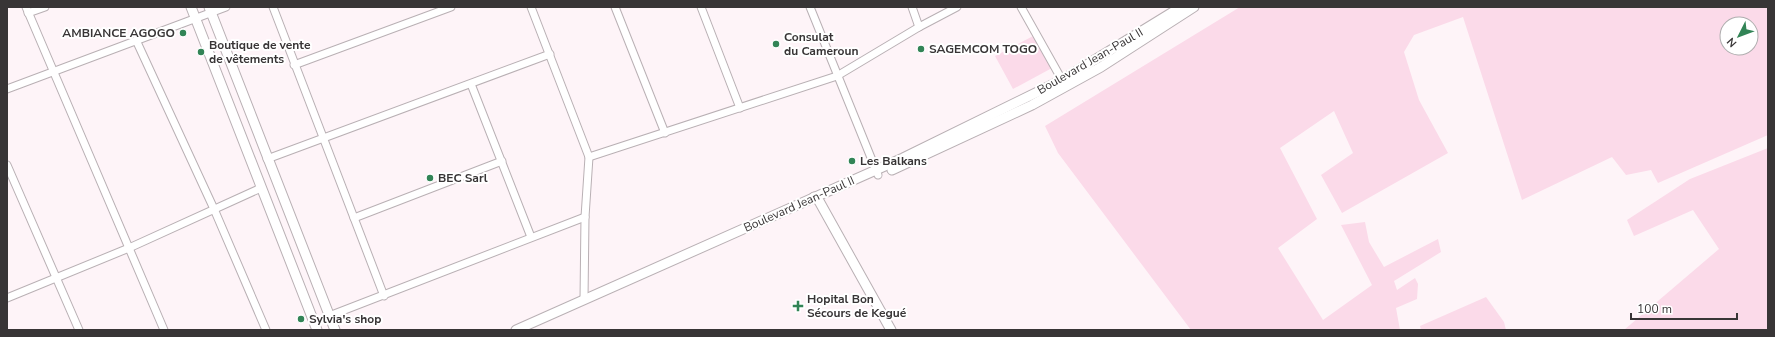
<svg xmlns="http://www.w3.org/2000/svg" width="1775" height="337" font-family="'Nunito Sans',sans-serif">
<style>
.green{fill:#fbdae9;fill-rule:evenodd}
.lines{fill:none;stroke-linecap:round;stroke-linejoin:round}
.street-casing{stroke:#b9b0b4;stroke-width:9}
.secondary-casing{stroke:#b9b0b4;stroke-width:11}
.street{stroke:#fff;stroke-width:7}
.secondary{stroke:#fff;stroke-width:9}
.poi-dot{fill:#328456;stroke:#fff;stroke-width:1.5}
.labels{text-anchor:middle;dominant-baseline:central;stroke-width:4;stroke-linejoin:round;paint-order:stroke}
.poi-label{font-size:12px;font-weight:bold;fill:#383536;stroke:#fff;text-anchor:start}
.street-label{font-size:12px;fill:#383536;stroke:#fff}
</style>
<rect width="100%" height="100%" fill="#fef4f8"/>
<g class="green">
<path d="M1240,7H1768V135L1658,183L1651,170L1626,175L1612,157L1522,200L1463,17L1414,35L1404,52L1419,100L1448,153L1342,213L1321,175L1353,153L1334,111L1280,148L1317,219L1278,248L1323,320L1372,285L1341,225L1365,222L1369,242L1384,267L1438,239L1441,252L1394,281L1397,290L1415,278L1418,284L1417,299L1396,308L1400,330H1191L1058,153L1045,126ZM1727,24H1751V48H1727Z"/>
<path d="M1035,35L1052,68L1013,89L995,56Z"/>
<path d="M1768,148V330H1624L1719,249L1693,210L1634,236L1627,220L1690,179Z"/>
<path d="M1486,297L1504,322L1506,330H1421L1420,326Z"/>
</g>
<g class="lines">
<g class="street-casing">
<g id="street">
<path d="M26,7L164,330"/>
<path d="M273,7L384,296"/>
<path d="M531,7L589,157L585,217L584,300"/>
<path d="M615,7L665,133"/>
<path d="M701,7L740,108"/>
<path d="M810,7L878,175"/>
<path d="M912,7L919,27"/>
<path d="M1021,7L1062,80"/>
<path d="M28,13L45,7"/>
<path d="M136,40L214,209L266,330"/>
<path d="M294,65L451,7"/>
<path d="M471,84L531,237"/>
<path d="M7,89L226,7"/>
<path d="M589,157L837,76L919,27L957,7"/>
<path d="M267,159L550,54"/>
<path d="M7,165L79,330"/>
<path d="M354,218L502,161"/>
<path d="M7,298L129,248L261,188"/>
<path d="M329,316L585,217"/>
</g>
</g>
<g class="secondary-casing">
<g id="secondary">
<path d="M191,7L317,330"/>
<path d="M209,7L335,330"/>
<path d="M892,170L1032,105L1101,67L1194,7"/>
<path d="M814,197L819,201L891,330"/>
<path d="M516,330L903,158L1062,80L1181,7"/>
</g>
</g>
<use href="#street" class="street"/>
<use href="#secondary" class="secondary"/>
</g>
<g class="poi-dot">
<circle cx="183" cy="33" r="4"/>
<circle cx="776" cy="44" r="4"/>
<circle cx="921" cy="49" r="4"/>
<circle cx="201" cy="52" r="4"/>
<circle cx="852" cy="161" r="4"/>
<circle cx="430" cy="178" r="4"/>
<path d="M796 300h4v4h4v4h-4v4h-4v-4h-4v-4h4z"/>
<circle cx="301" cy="319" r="4"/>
</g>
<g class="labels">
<g class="poi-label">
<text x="175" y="33" text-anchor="end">AMBIANCE AGOGO</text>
<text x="784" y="37">Consulat<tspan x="784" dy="14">du Cameroun</tspan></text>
<text x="209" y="45">Boutique de vente<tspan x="209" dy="14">de vêtements</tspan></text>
<text x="929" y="49">SAGEMCOM TOGO</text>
<text x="860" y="161">Les Balkans</text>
<text x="438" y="178">BEC Sarl</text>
<text x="807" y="299">Hopital Bon<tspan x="807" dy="14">Sécours de Kegué</tspan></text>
<text x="309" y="319">Sylvia's shop</text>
</g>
<g class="street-label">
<text transform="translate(1090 61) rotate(-30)">Boulevard Jean-Paul II</text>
<text transform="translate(799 204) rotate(-24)">Boulevard Jean-Paul II</text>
</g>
</g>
<rect width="1775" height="337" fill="none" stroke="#383536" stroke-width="16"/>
<g transform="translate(1739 36) rotate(228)"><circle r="19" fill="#ffffff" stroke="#afaeaf"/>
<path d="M0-3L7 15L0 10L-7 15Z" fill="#328456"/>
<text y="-6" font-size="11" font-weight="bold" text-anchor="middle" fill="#383536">N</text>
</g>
<path d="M1631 313v6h106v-6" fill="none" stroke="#383536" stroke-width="2"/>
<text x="1637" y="313" font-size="12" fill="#383536" stroke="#ffffff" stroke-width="3" paint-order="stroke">100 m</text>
</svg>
